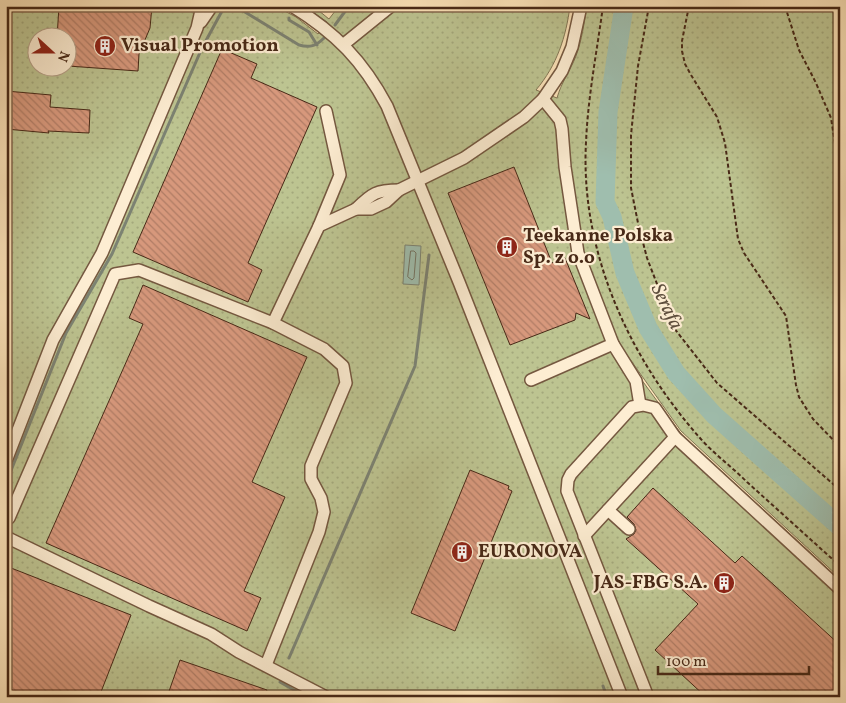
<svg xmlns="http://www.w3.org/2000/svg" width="846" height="703" font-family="Vollkorn,serif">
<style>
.grass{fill:url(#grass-dots);stroke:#827654;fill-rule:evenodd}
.water{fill:#9fbeae;stroke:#7c8272}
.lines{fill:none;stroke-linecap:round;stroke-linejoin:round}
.shore{stroke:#747462;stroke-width:1}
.stream{stroke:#7c8272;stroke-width:3}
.river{stroke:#9fbeae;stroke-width:19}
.building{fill:url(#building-back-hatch);stroke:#482917}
.minor-casing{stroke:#755840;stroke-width:14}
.path{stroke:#482917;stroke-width:2;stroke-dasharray:4 2.5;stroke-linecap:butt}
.minor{stroke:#fdedd2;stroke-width:11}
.labels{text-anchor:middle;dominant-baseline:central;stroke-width:4.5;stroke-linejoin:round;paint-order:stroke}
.poi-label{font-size:19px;font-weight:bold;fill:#482917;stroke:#fdedd2;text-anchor:start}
.water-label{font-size:20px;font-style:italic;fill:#5e4e3d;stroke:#fdedd2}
</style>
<defs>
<pattern id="grass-dots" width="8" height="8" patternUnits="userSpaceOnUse" patternTransform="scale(1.25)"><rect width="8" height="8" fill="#bdc491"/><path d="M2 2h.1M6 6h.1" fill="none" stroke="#a4a87c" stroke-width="1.8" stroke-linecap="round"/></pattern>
<pattern id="building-back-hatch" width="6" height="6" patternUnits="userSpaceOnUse" patternTransform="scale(1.25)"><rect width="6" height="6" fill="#d7987c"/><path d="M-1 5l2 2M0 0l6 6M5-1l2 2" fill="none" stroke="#b07c65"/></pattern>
</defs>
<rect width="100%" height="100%" fill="#fce3b9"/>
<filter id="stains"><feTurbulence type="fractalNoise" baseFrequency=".004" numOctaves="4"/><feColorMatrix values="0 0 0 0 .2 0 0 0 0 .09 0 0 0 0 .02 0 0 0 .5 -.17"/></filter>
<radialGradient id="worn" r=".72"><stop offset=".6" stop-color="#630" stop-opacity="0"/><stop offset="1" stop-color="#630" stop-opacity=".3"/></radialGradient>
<path class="grass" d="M6,6H275L296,17L318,34L327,22L310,10L313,6L329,19L339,6H570C566,37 557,65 536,90L557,98C561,83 570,71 576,56C582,40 584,23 587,6H840V578L681,431L627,355L630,364L682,435L840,580V697H6ZM38,38H68V68H38Z"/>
<path class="water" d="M405,245L421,246L419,285L403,284Z"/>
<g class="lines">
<path class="shore" d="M411,251H414L416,253L414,278L412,280L408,277Z"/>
<g class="stream">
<path d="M289,18V20L309,32L317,45"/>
<path d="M335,25L349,6"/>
<path d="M6,483L66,333L112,254L202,48L222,11L227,7L240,9L299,45C310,48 316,46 324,38"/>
<path d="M289,658L415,366L429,255"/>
<path d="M280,682L306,697"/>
<path d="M603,686L607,697"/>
</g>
<path class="river" d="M624,6L608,112L605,202L612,217L625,273L648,328L676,373L714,415L840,527"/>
</g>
<g class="building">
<path d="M59,6H152L150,28L139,54L138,71L68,66V38H57Z"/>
<path d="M222,49L257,64L251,78L317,107L248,263L262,270L248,302L133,252Z"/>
<path d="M6,91L51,95L50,107L90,110L89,133L48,131L49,133L6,129Z"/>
<path d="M514,167L552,263L565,258L590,319L576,313L575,320L510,345L448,193Z"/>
<path d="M143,285L307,357L252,482L285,497L244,591L261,598L247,631L46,543L143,324L129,318Z"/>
<path d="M470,470L509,486L508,489L512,491L455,631L411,613Z"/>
<path d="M653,488L735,563L742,556L840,645V697H706L655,650L698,604L626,539L634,534L636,530L634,524L627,517Z"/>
<path d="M6,566L131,615L99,697H6Z"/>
<path d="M180,660L267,690L264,697H167Z"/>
</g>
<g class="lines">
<g class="minor-casing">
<g id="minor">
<path d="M292,6C336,33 363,61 387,106L459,282L622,697"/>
<path d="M201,22L212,6"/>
<path d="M344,44L391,6"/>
<path d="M356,209C372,193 377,190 399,190"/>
<path d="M319,226L340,175L326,111"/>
<path d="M613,344L636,381L640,405"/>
<path d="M531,380L613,344L578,253L565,167L562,129L560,120L543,99"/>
<path d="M6,461L53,340L102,253L197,28L202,6"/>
<path d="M608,510L629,529"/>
<path d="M9,518L115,274L139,270L273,323L319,226L356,209H371L386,202L399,190L464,158L524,117L543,99L562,71L572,47L581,6"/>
<path d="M584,536L675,437"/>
<path d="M6,537L149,606L211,634L239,652L326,697"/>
<path d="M266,665L319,532L324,512L321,498L311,479V466L346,383L343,366L324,349L273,323"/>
<path d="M648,697L567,491L568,480L571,474L632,407L643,405L655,408L675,437L840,589"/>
</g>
</g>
<g class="path">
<path d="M603,6C597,51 588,96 586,142C580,251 629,358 700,438C714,454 732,467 747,482C778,510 809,538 840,566"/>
<path d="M649,6L638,66L631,135V188L638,223L647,258L674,328L717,383L840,490"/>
<path d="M689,6L682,41V51L685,64L691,75L717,117L725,143L738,239L744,253L786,316L796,385L799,397L813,419L840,447"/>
<path d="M785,6L799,50L816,83L831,118L836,150L840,153"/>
</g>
<use href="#minor" class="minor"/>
</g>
<defs>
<g id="building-disc" transform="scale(1.125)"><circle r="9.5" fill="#8f2418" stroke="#fdedd2"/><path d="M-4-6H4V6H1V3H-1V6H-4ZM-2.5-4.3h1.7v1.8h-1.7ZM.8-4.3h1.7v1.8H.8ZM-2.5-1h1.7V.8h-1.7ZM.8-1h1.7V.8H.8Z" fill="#fff"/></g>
</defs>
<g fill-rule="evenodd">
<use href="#building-disc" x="105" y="46"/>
<use href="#building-disc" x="507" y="247"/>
<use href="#building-disc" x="462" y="552"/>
<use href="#building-disc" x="724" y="583"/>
</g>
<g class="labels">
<g class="poi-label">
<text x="121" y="46">Visual Promotion</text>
<text x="523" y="236">Teekanne Polska<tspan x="523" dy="22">Sp. z o.o</tspan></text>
<text x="478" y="552">EURONOVA</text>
<text x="708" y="583" text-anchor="end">JAS-FBG S.A.</text>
</g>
<g class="water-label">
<text transform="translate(666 307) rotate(64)">Serafa</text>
</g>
</g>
<rect width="846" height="703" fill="none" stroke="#fce3b9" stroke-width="25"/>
<rect x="8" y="8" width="831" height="688" fill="none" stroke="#482917" stroke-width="2.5"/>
<rect x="12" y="12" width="821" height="678" fill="none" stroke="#482917"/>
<g transform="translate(52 52) rotate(111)"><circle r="24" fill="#fdedd2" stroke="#b59f87"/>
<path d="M0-4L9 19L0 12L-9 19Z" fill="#8f2418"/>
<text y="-8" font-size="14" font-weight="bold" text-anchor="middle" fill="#482917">N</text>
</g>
<path d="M658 666v8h151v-8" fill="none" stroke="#482917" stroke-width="2.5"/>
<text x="666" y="666" font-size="15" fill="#482917" stroke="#fdedd2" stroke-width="4" paint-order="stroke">100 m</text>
<rect width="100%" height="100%" filter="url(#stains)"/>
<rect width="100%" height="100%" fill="url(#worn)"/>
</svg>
